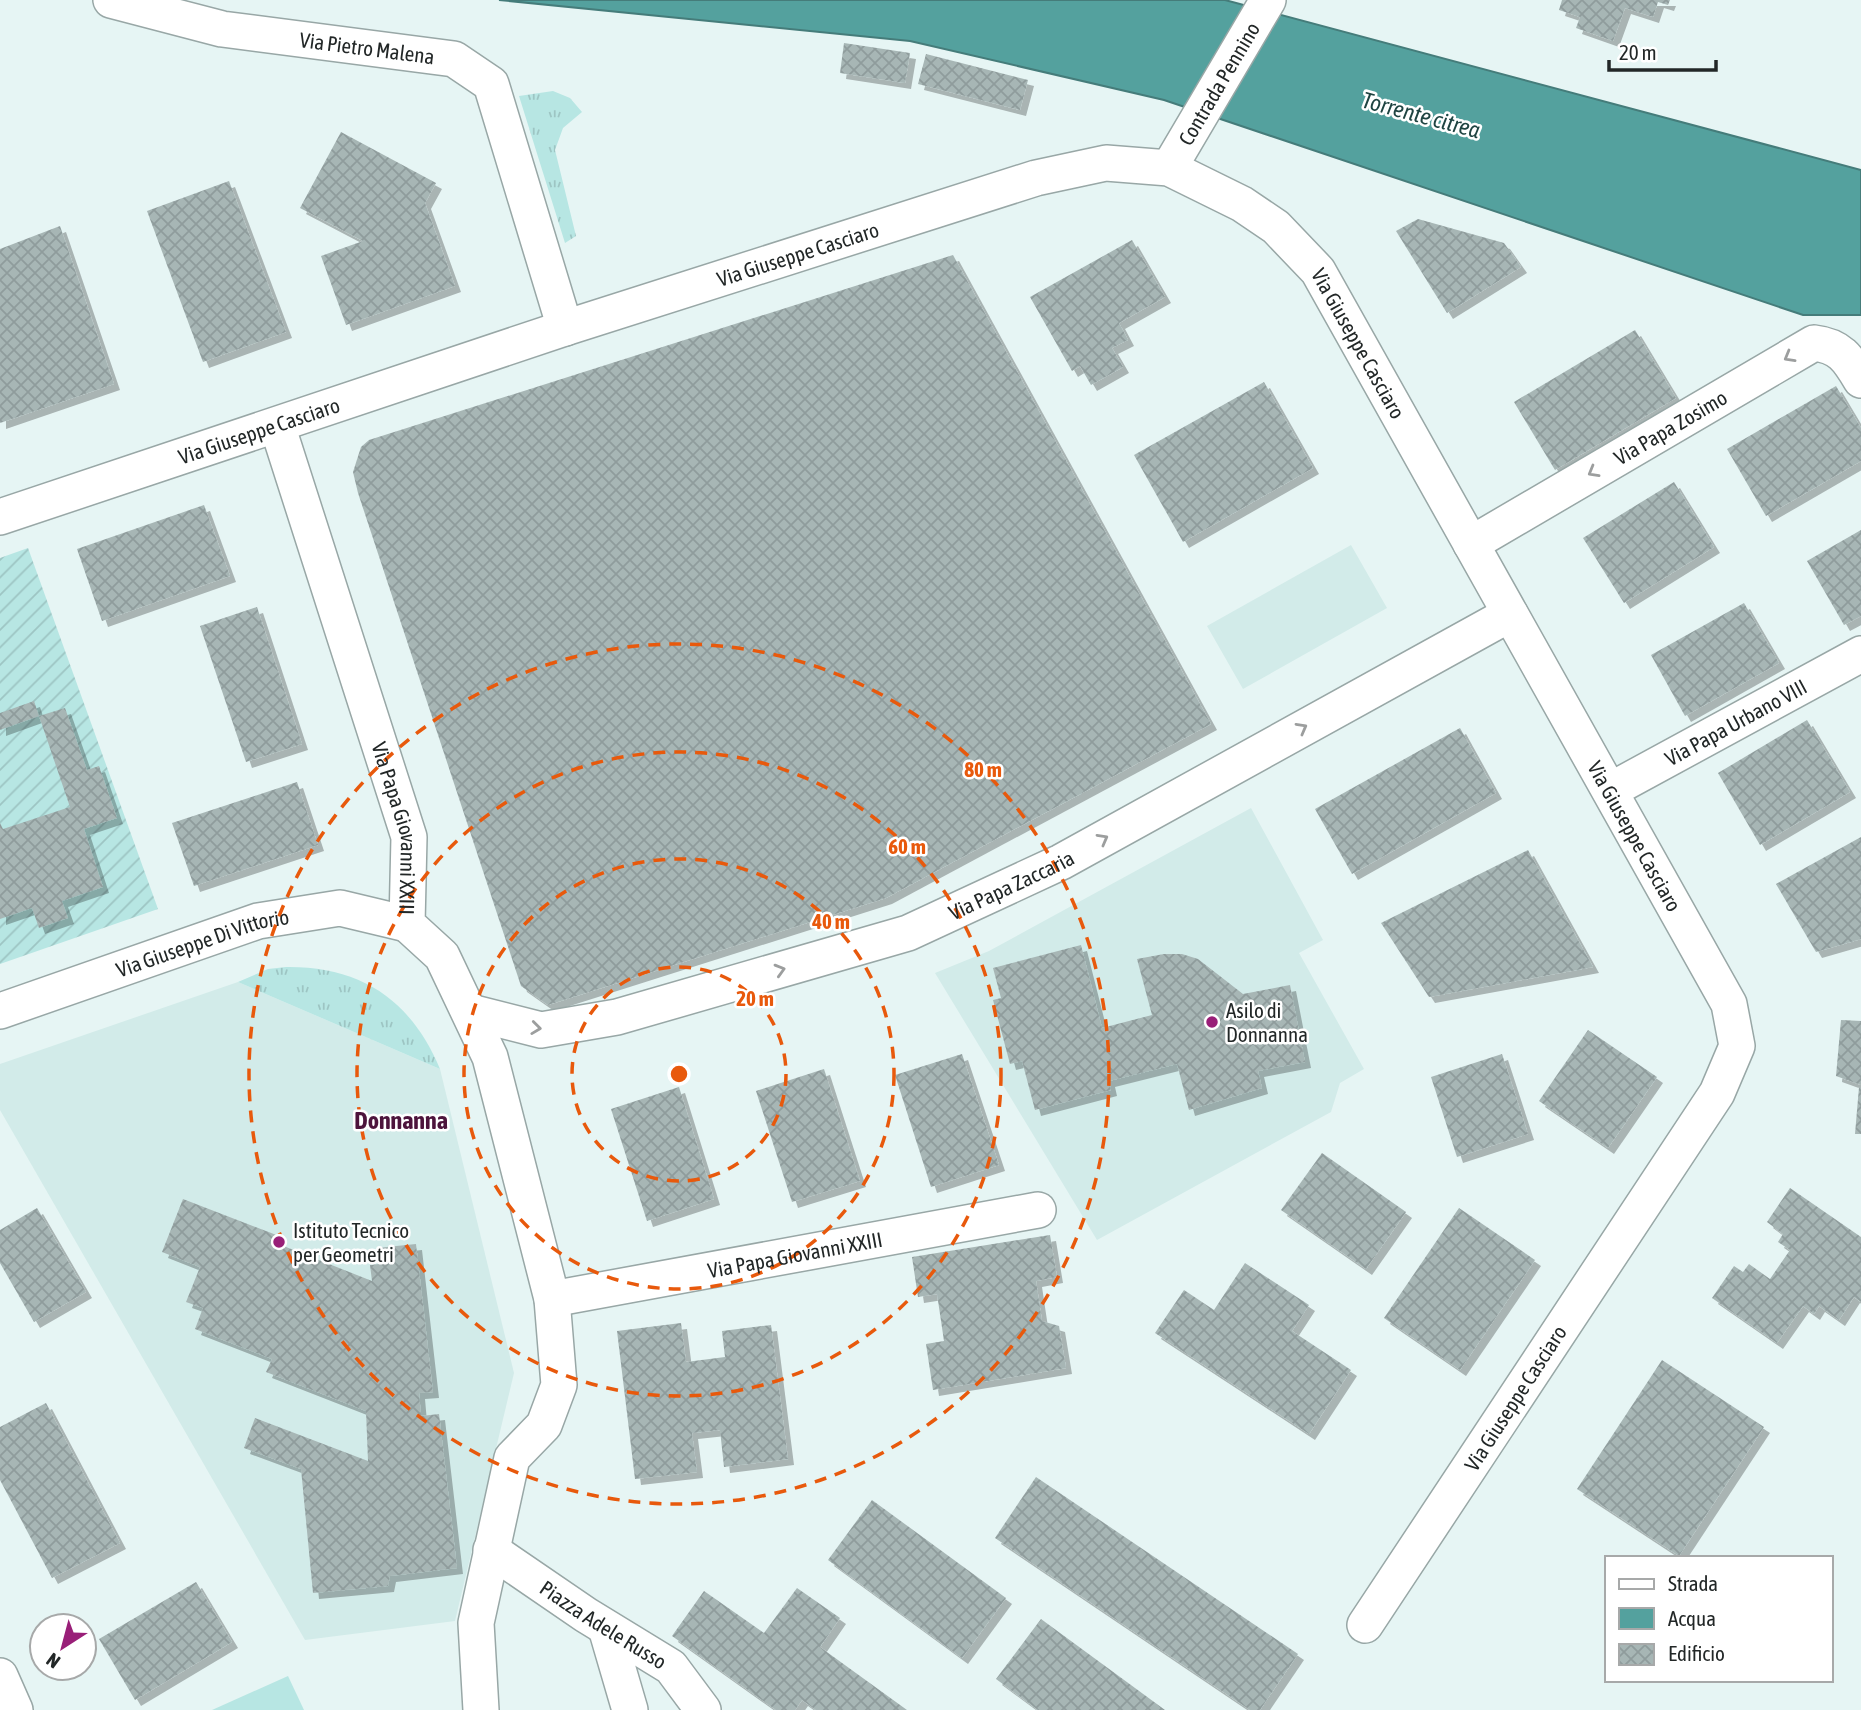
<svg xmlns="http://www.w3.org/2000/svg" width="1861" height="1710" font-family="'Asap Condensed',sans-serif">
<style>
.built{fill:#d2ebe9}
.grass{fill:url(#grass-tufts)}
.park{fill:#b7e6e3}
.garden{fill:url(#garden-furrows)}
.water{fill:#54a19e;stroke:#457c7a;stroke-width:2}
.building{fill:url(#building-cross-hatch);filter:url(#shadow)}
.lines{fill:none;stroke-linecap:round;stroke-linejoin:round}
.minor-casing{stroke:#98a7a6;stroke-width:38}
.minor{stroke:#fff;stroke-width:35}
.oneway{stroke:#9c9e9e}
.ring{fill:none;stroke:#e8590c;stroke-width:3.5;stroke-dasharray:12 9}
.poi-dot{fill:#991f78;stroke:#fff;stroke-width:2.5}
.labels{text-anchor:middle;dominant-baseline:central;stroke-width:5;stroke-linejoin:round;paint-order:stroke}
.street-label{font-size:21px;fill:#222727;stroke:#fff}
.poi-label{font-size:21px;fill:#222727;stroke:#fff;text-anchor:start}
.water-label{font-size:23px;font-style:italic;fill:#1f4442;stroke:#fff}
.quarter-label{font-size:24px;font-weight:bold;fill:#4d143c;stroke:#fff}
.centre{fill:#e8590c;stroke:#fff;stroke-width:3.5}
.ring-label{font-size:21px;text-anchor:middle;font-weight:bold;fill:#e8590c;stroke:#fff;stroke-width:5;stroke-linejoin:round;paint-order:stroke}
</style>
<defs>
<pattern id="grass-tufts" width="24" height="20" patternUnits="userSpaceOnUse" patternTransform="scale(1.75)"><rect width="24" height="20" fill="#b7e6e3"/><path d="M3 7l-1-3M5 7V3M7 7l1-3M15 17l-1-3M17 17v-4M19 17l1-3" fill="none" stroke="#9dc5c3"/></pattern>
<pattern id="garden-furrows" width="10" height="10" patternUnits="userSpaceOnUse" patternTransform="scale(1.75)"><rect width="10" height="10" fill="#b7e6e3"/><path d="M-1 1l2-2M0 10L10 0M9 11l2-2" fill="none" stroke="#9dc5c3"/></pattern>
<pattern id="building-cross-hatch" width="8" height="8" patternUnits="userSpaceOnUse" patternTransform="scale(1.75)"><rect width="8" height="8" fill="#a7b6b5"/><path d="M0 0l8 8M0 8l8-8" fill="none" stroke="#8f9c9c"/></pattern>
<filter id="shadow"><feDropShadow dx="6" dy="6" stdDeviation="0" flood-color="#0004"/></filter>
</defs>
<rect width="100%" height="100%" fill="#e6f5f4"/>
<g class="built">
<path d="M1351,545L1387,608L1243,689L1207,626Z"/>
<path d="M1251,808L1323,940L1299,953L1364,1069L1340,1083L1331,1112L1097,1240L935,973L989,951Z"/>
<path d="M238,982L440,1069L514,1373L455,1621L305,1640L0,1110V1064Z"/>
</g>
<g class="grass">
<path d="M553,91L570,98L582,112L563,128L555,150L576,236L565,243L519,96Z"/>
<path d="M286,967C361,966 411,1000 440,1069L238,982L268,969Z"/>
</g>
<path class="park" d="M288,1676L304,1710H212Z"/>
<path class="garden" d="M28,548L158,909L0,964V558Z"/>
<path class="water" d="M499,0H1225L1861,170V315H1803L1164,100L910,41Z"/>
<g class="building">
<path d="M1562,0H1670L1668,5L1658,2L1653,17L1625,8L1613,41L1576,28L1580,17L1559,10Z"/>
<path d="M844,43L910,53L905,83L840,73Z"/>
<path d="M926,54L1028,80L1020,110L918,84Z"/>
<path d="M341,132L436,183L425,203L455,286L346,325L321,256L363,241L300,208Z"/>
<path d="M229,181L286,332L203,362L147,211Z"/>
<path d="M1418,219L1504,243L1521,267L1447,313L1396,231Z"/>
<path d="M60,226L114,384L0,423V249Z"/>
<path d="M1132,240L1165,297L1119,323L1128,340L1112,348L1123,367L1091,385L1080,366L1072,371L1030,297Z"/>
<path d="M953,255L1211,724L886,898L548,1005L521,986L358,493L353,472L361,447L369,440Z"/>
<path d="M1635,330L1676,398L1555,470L1514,402Z"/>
<path d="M1264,382L1313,468L1183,542L1134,455Z"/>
<path d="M1836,386L1861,428V461L1766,516L1727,449Z"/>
<path d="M1674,482L1714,547L1624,603L1583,538Z"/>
<path d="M204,505L230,576L102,621L77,549Z"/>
<path d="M1861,530V616L1844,625L1807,561Z"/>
<path d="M1744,603L1779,663L1685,716L1651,655Z"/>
<path d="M257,607L302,744L246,762L200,626Z"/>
<path d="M34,701L39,716L65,708L87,770L99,766L117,818L84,829L103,887L62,901L68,918L39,928L32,908L0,919V823L3,829L70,807L39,716L0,730V713Z"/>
<path d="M1807,720L1850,792L1760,845L1718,773Z"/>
<path d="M1460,728L1496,793L1352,874L1315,809Z"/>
<path d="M297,782L318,845L194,886L172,823Z"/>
<path d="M1861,837V939L1816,952L1776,884Z"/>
<path d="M1528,850L1593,967L1429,997L1381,923Z"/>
<path d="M1081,945L1102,1028L1152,1015L1137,959L1164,954H1182L1198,959L1243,994L1290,985L1305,1062L1258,1071L1262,1088L1189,1110L1177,1064L1109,1081L1111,1090L1035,1110L1022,1061L1010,1064L993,1000L1001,998L993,968Z"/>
<path d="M1841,1020L1861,1021V1085L1836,1076Z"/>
<path d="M1588,1030L1657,1077L1608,1148L1539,1101Z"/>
<path d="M962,1054L999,1165L931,1187L895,1075Z"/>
<path d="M1502,1054L1528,1134L1457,1157L1431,1077Z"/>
<path d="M824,1069L860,1181L792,1202L756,1091Z"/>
<path d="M679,1087L714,1199L647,1221L611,1109Z"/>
<path d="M1859,1087H1861V1134H1855Z"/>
<path d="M1322,1153L1406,1212L1366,1269L1281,1210Z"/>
<path d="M1790,1188L1861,1237V1302L1854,1297L1839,1320L1819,1306L1814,1314L1803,1306L1777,1343L1712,1298L1734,1266L1743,1272L1749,1264L1770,1279L1790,1250L1778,1242L1783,1234L1767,1222Z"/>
<path d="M183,1199L279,1236L276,1243L372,1281L370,1265L379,1264L377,1248L416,1244L433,1392L419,1393L421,1416L439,1414L457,1568L390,1576L388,1586L313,1593L301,1469L244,1448L255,1418L368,1461L366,1411L266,1372L272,1359L195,1329L203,1308L186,1302L200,1267L162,1252Z"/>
<path d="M37,1208L86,1292L34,1322L0,1263V1230Z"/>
<path d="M1459,1208L1535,1260L1460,1370L1384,1318Z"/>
<path d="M1050,1235L1057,1277L1036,1281L1042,1321L1059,1326L1066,1368L933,1390L926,1344L944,1341L937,1294L918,1297L912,1257Z"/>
<path d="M1245,1263L1309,1305L1292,1331L1351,1370L1309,1434L1155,1333L1184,1290L1214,1310Z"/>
<path d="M681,1323L686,1362L725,1357L722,1331L771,1325L788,1459L724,1467L720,1430L692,1433L697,1472L635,1479L617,1331Z"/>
<path d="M1662,1360L1764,1427L1679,1556L1577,1489Z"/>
<path d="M46,1403L120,1543L52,1578L0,1480V1427Z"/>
<path d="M1036,1477L1298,1654L1260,1710H1250L995,1538Z"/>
<path d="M872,1500L1006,1598L962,1658L828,1560Z"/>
<path d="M196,1582L232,1642L135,1700L99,1639Z"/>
<path d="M797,1588L840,1618L820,1647L907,1710H816L802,1700L795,1710H776L672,1636L704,1591L764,1633Z"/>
<path d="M1041,1619L1165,1710H1038L996,1679Z"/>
</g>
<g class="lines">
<g class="minor-casing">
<g id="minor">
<path id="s1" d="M111,0L222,29L454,59L491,84L565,328"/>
<path id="s2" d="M1169,168L1268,0"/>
<path id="s3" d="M277,425L409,837L407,924L442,956L490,1057L552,1299L559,1385L544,1425L512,1458L476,1623L481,1710"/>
<path id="s4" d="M0,517L565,328L1036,178L1106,163L1169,168L1242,204L1276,227L1318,271L1729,1004L1737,1046L1717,1093L1365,1625"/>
<path id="s5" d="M1471,544L1814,343C1840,346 1848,358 1861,380"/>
<path id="s6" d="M1611,790L1861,654"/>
<path id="s7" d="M0,1011L258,921L340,908L407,924"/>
<path id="s8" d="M470,1012L541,1030L617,1017L908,933L1061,862L1510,614"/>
<path id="s9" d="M552,1299L1038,1210"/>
<path id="s10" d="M491,1550L586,1615L671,1667L703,1710"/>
<path d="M606,1628L630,1710"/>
<path d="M0,1676L15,1710"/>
</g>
</g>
<use href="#minor" class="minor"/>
</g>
<defs><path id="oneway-chevron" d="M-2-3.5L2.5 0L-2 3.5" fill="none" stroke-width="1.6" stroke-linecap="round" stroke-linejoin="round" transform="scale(1.75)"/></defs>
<g class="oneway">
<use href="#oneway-chevron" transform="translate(1789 357) rotate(150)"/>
<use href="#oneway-chevron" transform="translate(1593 472) rotate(150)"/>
<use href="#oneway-chevron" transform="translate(1302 728) rotate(-29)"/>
<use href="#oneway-chevron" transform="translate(1103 839) rotate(-29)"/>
<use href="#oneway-chevron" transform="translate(780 970) rotate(-16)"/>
<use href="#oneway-chevron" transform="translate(536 1028) rotate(7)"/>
</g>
<g class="ring">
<circle cx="679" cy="1074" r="107"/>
<circle cx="679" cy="1074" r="215"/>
<circle cx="679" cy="1074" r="322"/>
<circle cx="679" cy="1074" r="430"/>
</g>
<g class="poi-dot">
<circle cx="1212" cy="1022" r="7"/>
<circle cx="279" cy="1242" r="7"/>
</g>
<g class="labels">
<g class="street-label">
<text stroke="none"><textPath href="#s1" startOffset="261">Via Pietro Malena</textPath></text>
<text stroke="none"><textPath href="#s2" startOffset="98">Contrada Pennino</textPath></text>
<text stroke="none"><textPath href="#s4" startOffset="840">Via Giuseppe Casciaro</textPath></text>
<text stroke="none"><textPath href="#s4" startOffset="1491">Via Giuseppe Casciaro</textPath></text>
<text stroke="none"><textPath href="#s5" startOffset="231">Via Papa Zosimo</textPath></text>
<text stroke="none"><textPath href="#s4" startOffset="273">Via Giuseppe Casciaro</textPath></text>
<text stroke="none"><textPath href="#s6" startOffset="142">Via Papa Urbano VIII</textPath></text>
<text stroke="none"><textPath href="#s3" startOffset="422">Via Papa Giovanni XXIII</textPath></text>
<text stroke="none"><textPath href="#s4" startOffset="2056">Via Giuseppe Casciaro</textPath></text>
<text stroke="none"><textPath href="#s8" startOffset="567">Via Papa Zaccaria</textPath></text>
<text stroke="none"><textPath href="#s7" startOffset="214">Via Giuseppe Di Vittorio</textPath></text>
<text stroke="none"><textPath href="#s9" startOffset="247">Via Papa Giovanni XXIII</textPath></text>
<text transform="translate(1515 1398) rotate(-57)">Via Giuseppe Casciaro</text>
<text stroke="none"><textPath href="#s10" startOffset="135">Piazza Adele Russo</textPath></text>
</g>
<g class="poi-label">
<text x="1226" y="1010">Asilo di<tspan x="1226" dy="24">Donnanna</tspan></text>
<text x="293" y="1230">Istituto Tecnico<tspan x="293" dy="24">per Geometri</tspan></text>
</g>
<g class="water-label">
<text transform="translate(1421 115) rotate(15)">Torrente citrea</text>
</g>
<g class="quarter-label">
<text x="401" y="1120">Donnanna</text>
</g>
</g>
<circle cx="679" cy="1074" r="10" class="centre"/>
<g class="ring-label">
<text x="983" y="777">80 m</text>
<text x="907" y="854">60 m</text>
<text x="831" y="929">40 m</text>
<text x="755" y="1006">20 m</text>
</g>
<rect x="1605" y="1556" width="228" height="126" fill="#ffffff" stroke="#a7a9a9" stroke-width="2"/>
<rect x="1619" y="1579" width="35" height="10" fill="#ffffff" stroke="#a7a9a9" stroke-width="2"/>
<text x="1668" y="1591" font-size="21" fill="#222727">Strada</text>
<rect x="1619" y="1608" width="35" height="21" fill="#54a19e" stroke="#a7a9a9" stroke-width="2"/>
<text x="1668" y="1626" font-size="21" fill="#222727">Acqua</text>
<rect x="1619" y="1644" width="35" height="21" fill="url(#building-cross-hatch)" stroke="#a7a9a9" stroke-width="2"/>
<text x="1668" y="1661" font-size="21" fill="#222727">Edificio</text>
<g transform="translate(63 1647) rotate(216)"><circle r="33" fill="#ffffff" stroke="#a7a9a9" stroke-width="2"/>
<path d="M0-5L12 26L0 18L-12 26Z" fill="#991f78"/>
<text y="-10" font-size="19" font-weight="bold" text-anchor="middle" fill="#222727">N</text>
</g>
<path d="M1609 60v10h107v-10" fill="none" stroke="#222727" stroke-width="3.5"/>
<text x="1619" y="60" font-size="21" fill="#222727" stroke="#ffffff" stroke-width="5" paint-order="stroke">20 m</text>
</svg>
